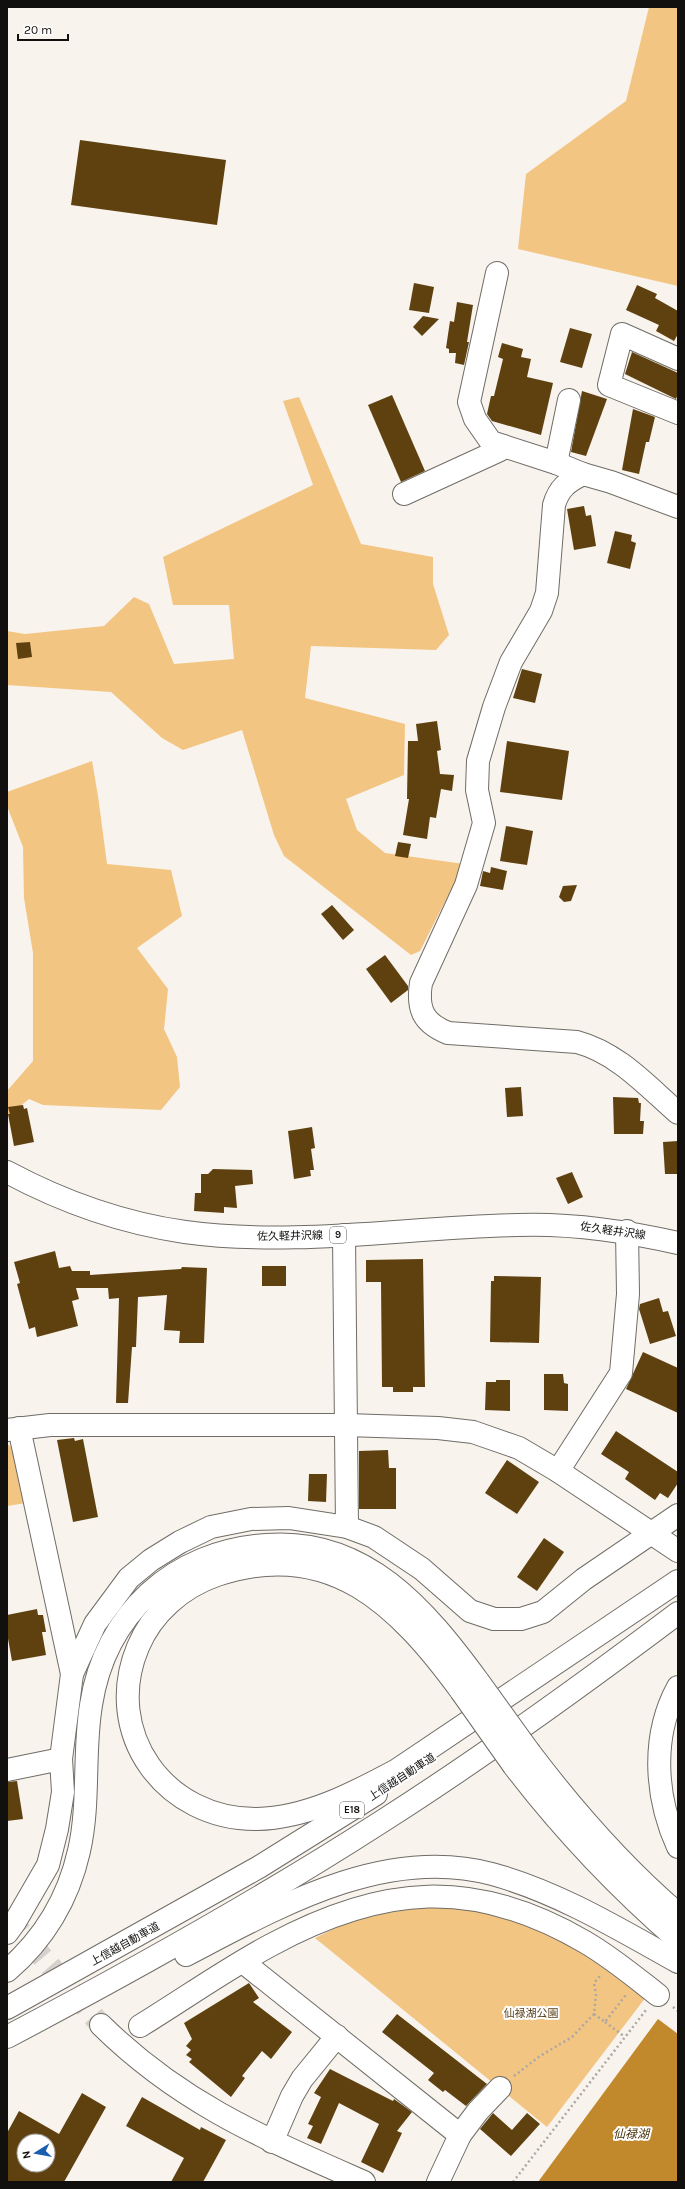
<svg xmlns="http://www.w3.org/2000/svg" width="685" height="2189" font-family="Karla,'Noto Sans JP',sans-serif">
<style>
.green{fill:#f3c582}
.water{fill:#c1892b}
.building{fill:#5f4110;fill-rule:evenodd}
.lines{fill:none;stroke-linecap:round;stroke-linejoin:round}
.minor-tunnel{stroke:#d6d1cc;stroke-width:22;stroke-dasharray:22 11;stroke-linecap:butt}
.minor-casing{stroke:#706c66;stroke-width:24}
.major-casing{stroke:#706c66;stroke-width:24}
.highway-casing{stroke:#706c66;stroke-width:24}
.path{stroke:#aba7a2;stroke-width:2.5;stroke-dasharray:2 3;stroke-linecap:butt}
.minor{stroke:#fff;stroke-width:22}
.major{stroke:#fff;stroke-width:22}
.highway{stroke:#fff;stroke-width:22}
.highway-bridge-casing{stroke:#706c66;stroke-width:24;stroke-linecap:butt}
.highway-bridge{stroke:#fff;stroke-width:22}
.labels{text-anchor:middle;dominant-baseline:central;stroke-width:4;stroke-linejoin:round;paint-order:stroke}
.shield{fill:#fff;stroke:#595856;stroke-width:1}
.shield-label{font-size:10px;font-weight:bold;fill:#12100e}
.street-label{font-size:11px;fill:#12100e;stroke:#fff}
.park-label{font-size:11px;fill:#5a411d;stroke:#fff}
.water-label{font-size:12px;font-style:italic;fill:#473009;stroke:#fff}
</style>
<rect width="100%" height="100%" fill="#f8f3ed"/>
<g class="green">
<path d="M649,7H678V286L518,249L526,174L626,101Z"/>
<path d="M299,397L361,544L433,557V584L449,635L436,650L311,646L305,698L405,724L404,775L346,799L357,830L385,853L464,864L420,951L411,955L284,856L274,835L242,730L183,750L162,738L111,692L7,685V631L25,634L104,626L134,597L149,604L174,664L234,659L229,605H173L163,557L313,485L283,401Z"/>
<path d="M92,761L98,796L107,864L171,870L182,916L137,948L168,989L164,1029L177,1057L180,1087L161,1110L43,1105L29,1099L7,1117V1091L33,1061V953L24,898L23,847L7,806V792Z"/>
<path d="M9,1445L14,1450L26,1503L7,1506V1446Z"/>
<path d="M423,1907C448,1908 472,1909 497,1914C551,1924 602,1965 646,1997L547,2127L315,1938L354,1919Z"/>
</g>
<path class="water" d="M658,2019L678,2034V2182H538Z"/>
<g class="building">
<path d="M80,140L226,160L217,225L71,205Z"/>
<path d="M414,283L434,287L429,313L409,310Z"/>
<path d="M637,285L657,294L655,298L678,311V334L674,341L656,331L659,325L626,310Z"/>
<path d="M457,302L473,305L467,342H469L464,365L455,363L456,353H449V349L446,348L450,321L454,322Z"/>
<path d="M423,316L439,319L422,336L413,327Z"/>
<path d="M570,328L592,334L582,368L560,362Z"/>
<path d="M502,343L523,349L521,357L531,359L527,377L553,383L541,435L492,421L487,414L491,396H494L503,359L498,357Z"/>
<path d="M632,352L678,373V394L676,399L625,374Z"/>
<path d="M582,391L607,399L586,456L571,452Z"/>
<path d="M392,395L425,471L401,482L368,405Z"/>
<path d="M633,409L655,417L649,442H646L639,474L622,470Z"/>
<path d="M584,506L586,516L591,515L596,546L574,550L567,509Z"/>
<path d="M615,531L632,535L631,541L636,543L630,569L607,563Z"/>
<path d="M30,642L32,657L18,659L16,643Z"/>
<path d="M522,669L542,674L535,703L513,698Z"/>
<path d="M437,721L441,750L437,751L440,774L454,775L452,791L441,789L436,818L430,817L427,839L403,835L409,799H407L408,741H418L416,724Z"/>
<path d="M507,741L569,751L562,800L500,792Z"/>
<path d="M506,826L533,831L527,865L500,861Z"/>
<path d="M398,842L411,844L408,858L395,856Z"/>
<path d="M491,867L507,871L503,890L480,886L483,871L490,873Z"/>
<path d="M577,885L571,901L564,902L559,897L563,886Z"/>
<path d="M332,905L354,930L343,940L321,914Z"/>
<path d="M385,955L408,986V990L391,1003L366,969Z"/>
<path d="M521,1087L523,1116L507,1117L505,1088Z"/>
<path d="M613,1097L638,1098L639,1103H641L640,1121H644L643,1134H614Z"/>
<path d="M23,1105L24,1109L27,1108L34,1142L14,1146L8,1114H10L8,1107Z"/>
<path d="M312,1127L315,1148L311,1149L314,1170H310L311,1176L294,1179L288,1131Z"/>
<path d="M678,1141V1174H665L663,1142Z"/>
<path d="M213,1169L252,1170L253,1184L235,1186L237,1208L224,1207V1213L194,1211L195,1193H201V1174H208Z"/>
<path d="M572,1172L583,1197L568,1204L556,1178Z"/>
<path d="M55,1251L59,1268L70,1266L72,1271H90V1275L181,1269L182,1267L207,1268L204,1343H179L180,1331L164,1330L167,1295L138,1297L136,1347H132L128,1403H116L119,1298L109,1299L108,1288H76L79,1299L72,1301L78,1326L37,1337L35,1327L29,1329L17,1284L20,1283L14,1262Z"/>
<path d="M423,1259L425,1387H413V1392H393V1387H382L381,1282H366V1260Z"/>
<rect x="262" y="1266" width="24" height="20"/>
<path d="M494,1276L541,1277L539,1343L490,1342L491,1281H494Z"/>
<path d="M659,1298L663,1312L668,1311L676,1336L650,1344L639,1309L640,1304Z"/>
<path d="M643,1352L678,1368V1413L626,1389Z"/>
<path d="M544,1374H563L564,1383L568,1384V1411L544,1410Z"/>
<path d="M496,1380H510V1411L485,1410L486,1382H496Z"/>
<path d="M616,1431L678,1472V1483L668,1498L660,1493L655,1500L625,1479L629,1472L601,1454Z"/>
<path d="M74,1438L75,1441L83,1439L98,1517L73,1522L57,1440Z"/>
<path d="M388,1450L389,1468H396V1509H359V1451Z"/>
<path d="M507,1460L539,1482L517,1514L485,1493Z"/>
<path d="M309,1474H327L326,1502L308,1501Z"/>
<path d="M544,1538L564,1552L537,1591L517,1577Z"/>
<path d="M37,1609L38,1615H43L46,1632H42L46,1655L12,1661L7,1633V1615Z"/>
<path d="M17,1781L23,1819L7,1821V1782Z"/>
<path d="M249,1983L259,1998L253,2002L292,2032L271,2059L262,2051L242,2076L245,2078L231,2097L189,2062L192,2059L186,2055L191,2050L186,2046L192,2039L184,2023Z"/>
<path d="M397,2014L487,2084L466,2106L445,2090L443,2092L428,2080L434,2073L382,2032Z"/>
<path d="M330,2069L393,2101L394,2099L412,2112L397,2131L402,2133L383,2173L361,2162L379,2124L339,2103L321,2144L307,2138L313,2126L308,2124L321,2097L314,2093Z"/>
<path d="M82,2093L106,2107L64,2182H7V2133L19,2111L59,2134ZM24,2141H48V2165H24Z"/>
<path d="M142,2097L200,2130L201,2127L226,2140L203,2182H171L184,2158L126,2126Z"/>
<path d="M493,2113L512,2130L527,2113L540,2124L511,2156L480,2129Z"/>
</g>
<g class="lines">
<path class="minor-tunnel" d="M7,1916L101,2025"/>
<g class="minor-casing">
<g id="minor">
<path d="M497,273L469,402L475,419L491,442L556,463L583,474"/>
<path d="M678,359L622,334L609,385L678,413"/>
<path d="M556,463L569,400"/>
<path d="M404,494L500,450L503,446"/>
<path d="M678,507L611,482L583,474C567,482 559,488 554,505L547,593L541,611L511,662L494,707L478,761L477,790L484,823L466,885L421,983C417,1009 423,1023 448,1033L577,1042C618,1053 647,1086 678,1113"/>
<path d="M344,1235L347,1527"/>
<path d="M19,1428L72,1674"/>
<path d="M7,1430L50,1425H346L438,1428L473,1432L519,1448L558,1471L678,1551"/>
<path d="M558,1471L621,1373L628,1294L627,1231"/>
<path d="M7,1770L61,1759"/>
<path d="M7,1933L15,1922L48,1865L57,1829L63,1792L61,1759L72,1674L95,1624L129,1578L151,1560L180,1542L211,1527L251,1519L289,1518L347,1527L374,1537L422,1569L470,1611L494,1619H521L543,1612L584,1579L678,1515"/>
<path d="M243,1962L460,2135L438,2182"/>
<path d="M101,2025C181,2104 264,2138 364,2182"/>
<path d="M140,2026C184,1999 226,1969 271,1945C382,1885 474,1877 585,1942C611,1957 635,1977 658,1995"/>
<path d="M460,2135L478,2111L500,2088"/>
<path d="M272,2142L292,2096L302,2079L337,2036"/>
</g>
</g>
<g class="major-casing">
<path id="major" d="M7,1172C63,1202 122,1223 185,1232C295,1247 408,1227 518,1225C573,1223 625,1231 678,1243"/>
</g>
<g class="highway-casing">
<g id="highway">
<path d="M678,1687C651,1736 655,1797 678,1847"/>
<path d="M461,1691C398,1605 330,1537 217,1575C182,1587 152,1613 138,1647C102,1733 165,1820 257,1819C307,1818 354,1793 397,1770L678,1581"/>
<path d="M530,1753C574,1811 622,1866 678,1914"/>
<path d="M514,1766C563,1830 617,1887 678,1940"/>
<path d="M186,1955C278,1907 385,1845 492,1874C558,1892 619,1929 678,1962"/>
<path d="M7,1971C44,1939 68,1900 79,1851C90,1803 83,1753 91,1705C105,1614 174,1551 266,1545C365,1537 425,1609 478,1681"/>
<path d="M7,2008L259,1867L376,1794"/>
<path d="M7,2037C134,1970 260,1900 381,1822C483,1757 581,1686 678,1613"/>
</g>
</g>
<g class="path">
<path d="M673,2007L678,2011"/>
<path d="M594,2014L605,2022L625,1996L623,1994"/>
<path d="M605,2022L625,2037"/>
<path d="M514,2076L540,2056L572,2037L594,2014L596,1994L594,1983L600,1976L602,1978"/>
<path d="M513,2182L646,2010"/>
</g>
<use href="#minor" class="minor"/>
<use href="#major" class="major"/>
<use href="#highway" class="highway"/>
<g class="highway-bridge-casing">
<g id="highway-bridge">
<path d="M478,1681L530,1753"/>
<path d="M461,1691L514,1766"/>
</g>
</g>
<use href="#highway-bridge" class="highway-bridge"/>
</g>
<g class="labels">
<g class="shield">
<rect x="330" y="1227" width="16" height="16" rx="3"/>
<rect x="340" y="1802" width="24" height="16" rx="3"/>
</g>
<g class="shield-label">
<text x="338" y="1235">9</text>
<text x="352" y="1810">E18</text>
</g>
<g class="street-label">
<text transform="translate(613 1231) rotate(8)">佐久軽井沢線</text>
<text transform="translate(290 1236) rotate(-1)">佐久軽井沢線</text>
<text transform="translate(402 1777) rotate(-33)">上信越自動車道</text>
<text transform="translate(125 1944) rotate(-29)">上信越自動車道</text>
</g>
<g class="park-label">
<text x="531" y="2013">仙禄湖公園</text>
</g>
<g class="water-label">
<text x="631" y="2134">仙禄湖</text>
</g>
</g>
<rect width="685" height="2189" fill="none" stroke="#12100e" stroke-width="16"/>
<g transform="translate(36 2153) rotate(259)"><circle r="19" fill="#ffffff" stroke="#a09f9f"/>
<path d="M0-3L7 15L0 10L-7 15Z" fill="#1a5eaf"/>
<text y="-6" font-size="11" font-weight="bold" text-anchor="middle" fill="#12100e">N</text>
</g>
<path d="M18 34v6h50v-6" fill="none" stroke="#12100e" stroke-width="2"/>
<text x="24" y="34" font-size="12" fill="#12100e" stroke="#ffffff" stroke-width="3" paint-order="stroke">20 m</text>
</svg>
